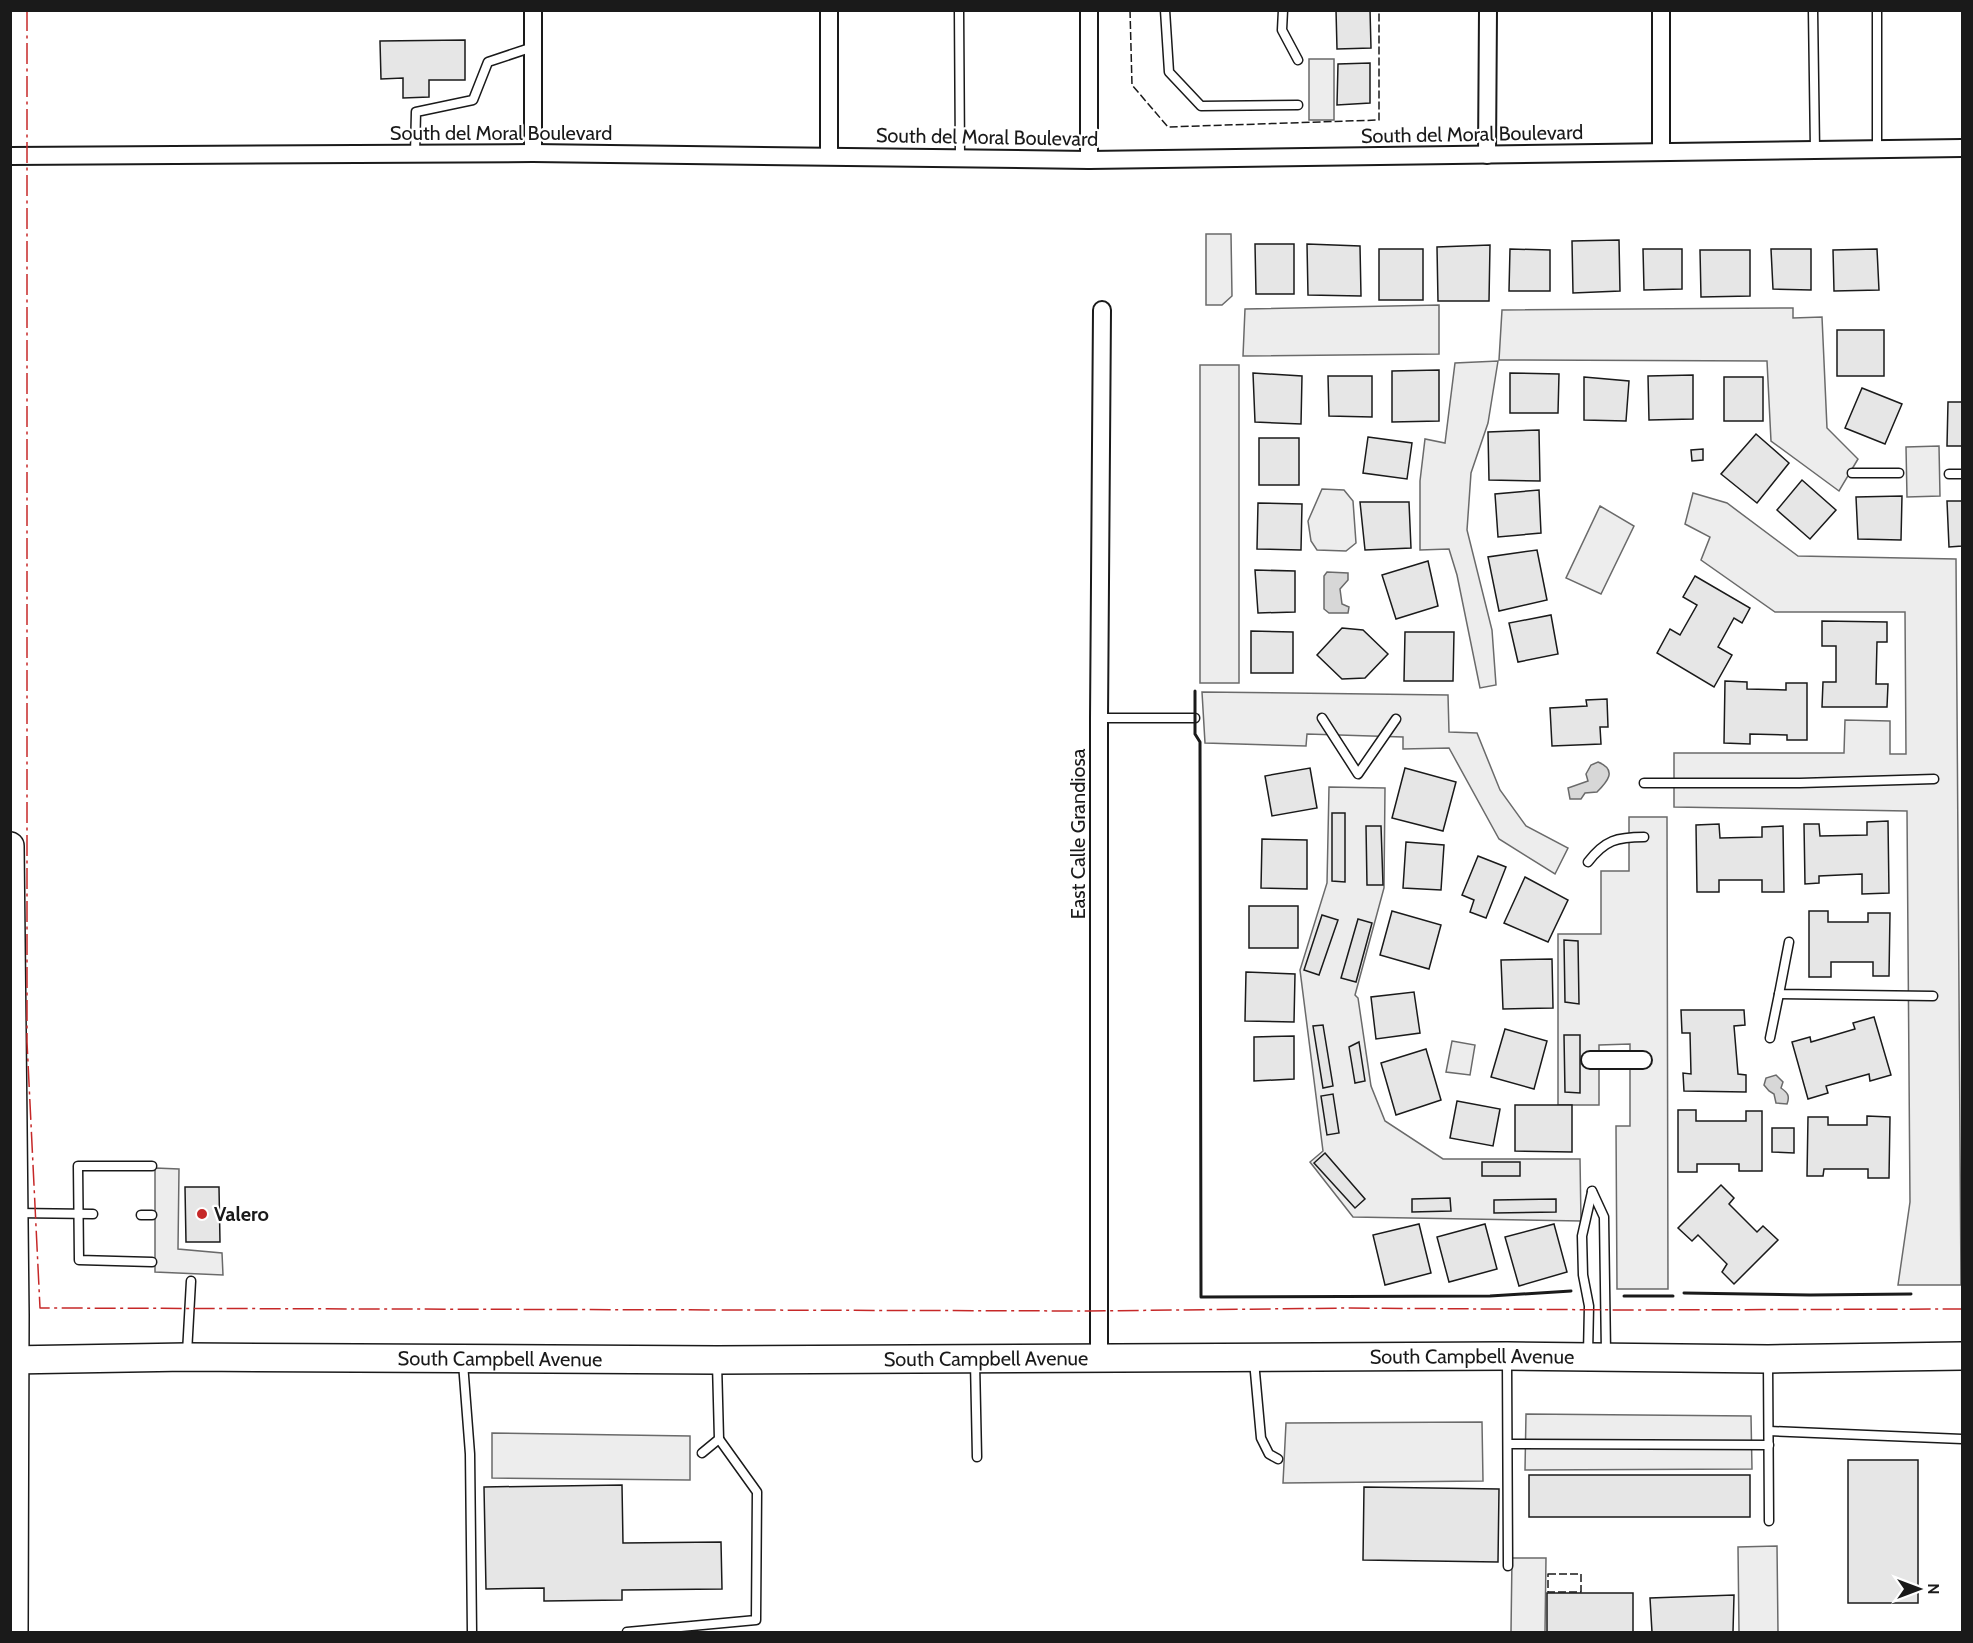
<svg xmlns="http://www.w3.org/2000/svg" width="1973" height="1643" font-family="Cabin,sans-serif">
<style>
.built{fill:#ededed;stroke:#6a6a6a;stroke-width:1.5}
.water{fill:#d7d7d7;stroke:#6a6a6a;stroke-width:1.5}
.building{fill:#e6e6e6;stroke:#1a1a1a;stroke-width:1.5}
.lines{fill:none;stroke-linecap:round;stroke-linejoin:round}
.service-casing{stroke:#1a1a1a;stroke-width:11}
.minor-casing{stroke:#1a1a1a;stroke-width:20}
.primary-casing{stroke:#1a1a1a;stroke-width:30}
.service{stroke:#fff;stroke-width:8}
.minor{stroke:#fff;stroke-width:16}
.primary{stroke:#fff;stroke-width:27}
.fence{stroke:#1a1a1a;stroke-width:1.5;stroke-dasharray:8 3;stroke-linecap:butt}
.wall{stroke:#1a1a1a;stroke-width:3}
.power{stroke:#c62828;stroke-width:1.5;stroke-dasharray:21 4.5 3 4.5;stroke-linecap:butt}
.poi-dot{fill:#c62828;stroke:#fff;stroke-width:2}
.labels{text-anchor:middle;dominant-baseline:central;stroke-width:4.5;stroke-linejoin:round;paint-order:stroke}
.street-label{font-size:20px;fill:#1a1a1a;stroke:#fff}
.poi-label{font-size:20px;font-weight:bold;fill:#1a1a1a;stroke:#fff;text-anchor:start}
</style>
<rect width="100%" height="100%" fill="#fff"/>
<g class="built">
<rect x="1309" y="59" width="25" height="61"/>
<path d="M1206,234H1231L1232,296L1222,305H1206Z"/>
<path d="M1439,305V354L1243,356L1245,309Z"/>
<path d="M1793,308V318L1822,317L1827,428L1858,459L1839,491L1771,441L1767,361L1499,360L1502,310Z"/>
<path d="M1498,361L1488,423L1471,473L1467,530L1492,630L1496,685L1480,688L1457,575L1449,549L1420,550V481L1425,439L1445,443L1455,363Z"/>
<rect x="1200" y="365" width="39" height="318"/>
<path d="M1939,446L1940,496L1907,497L1906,447Z"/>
<path d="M1322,489L1344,490L1353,501L1356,543L1346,551L1317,550L1311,541L1308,521Z"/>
<path d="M1693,493L1727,503L1798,556L1956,559L1961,1285H1898L1910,1202L1907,811L1674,807V753H1844L1845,720L1890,721V754H1906L1905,612H1775L1701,560L1710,537L1685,524Z"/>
<path d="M1600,506L1634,526L1601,594L1566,578Z"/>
<path d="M1202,692L1448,695L1449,732L1477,733L1500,790L1526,826L1568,848L1555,874L1499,839L1449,748L1403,749V737L1307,734L1306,746L1205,743Z"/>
<path d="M1329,787L1385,788L1384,888L1355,995L1358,998L1371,1086L1385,1121L1443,1159H1580L1581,1221L1353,1217L1310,1162L1323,1151L1300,970L1327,883Z"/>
<path d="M1629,817H1667L1668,1289H1617L1616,1126H1630V1044L1599,1045V1105H1558V934H1601V871H1629Z"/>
<path d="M1452,1041L1475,1045L1470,1075L1446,1072Z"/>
<path d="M155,1168L179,1169L178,1249L222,1253L223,1275L155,1272Z"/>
<path d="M1526,1414L1751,1416L1752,1469L1525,1470Z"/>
<path d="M1482,1422L1483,1481L1283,1483L1286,1423Z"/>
<path d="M492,1433L690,1436V1480L492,1478Z"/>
<path d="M1777,1546L1778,1632H1739L1738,1547Z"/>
<path d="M1512,1558H1546L1545,1632H1511Z"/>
</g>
<g class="water">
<path d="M1327,572L1348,573V580L1340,589L1342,604L1349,607L1348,613H1329L1324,609V576Z"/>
<path d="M1598,762C1618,770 1607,782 1597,792L1585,793L1581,799H1570L1568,788L1588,781L1586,774L1591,765Z"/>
<path d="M1776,1075L1783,1082L1781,1088C1788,1093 1790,1096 1787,1104L1776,1103L1774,1094L1769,1091L1764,1085L1766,1078Z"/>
</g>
<g class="building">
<path d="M1336,10H1370L1371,48L1337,49Z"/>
<path d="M465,40V80H429V97L403,98V78L381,79L380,41Z"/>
<path d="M1370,63V103L1337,105L1338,64Z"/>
<path d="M1619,240L1620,291L1573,293L1572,241Z"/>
<path d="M1255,244H1294V294H1256Z"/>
<path d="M1307,244L1360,246L1361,296L1308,295Z"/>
<path d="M1490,245L1489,301H1438L1437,247Z"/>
<rect x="1379" y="249" width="44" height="51"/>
<path d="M1510,249L1550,250V291H1509Z"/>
<path d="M1643,249H1682V289L1644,290Z"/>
<path d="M1771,249H1811V290L1773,289Z"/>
<path d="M1877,249L1879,290L1834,291L1833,250Z"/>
<path d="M1700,250H1750V296L1701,297Z"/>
<rect x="1837" y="330" width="47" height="46"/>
<path d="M1439,370V421L1392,422V371Z"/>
<path d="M1253,373L1302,376L1301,424L1255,422Z"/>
<path d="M1510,373L1559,374L1558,413H1510Z"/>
<path d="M1693,375V419L1649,420L1648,376Z"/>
<path d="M1328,376H1372V417L1329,416Z"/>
<path d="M1584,377L1629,381L1626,421L1584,420Z"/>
<rect x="1724" y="377" width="39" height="44"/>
<path d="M1862,388L1902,404L1885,444L1845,428Z"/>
<path d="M1948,402H1962V446H1947Z"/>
<path d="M1539,430L1540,481L1489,480L1488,432Z"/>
<path d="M1756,434L1789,463L1757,503L1721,474Z"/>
<path d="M1368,437L1412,443L1407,479L1363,473Z"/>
<rect x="1259" y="438" width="40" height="47"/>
<path d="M1703,449V460L1692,461L1691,450Z"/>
<path d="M1802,480L1836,510L1810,539L1777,510Z"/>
<path d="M1539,490L1541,533L1498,537L1495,494Z"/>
<path d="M1902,496L1901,540L1858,539L1856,497Z"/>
<path d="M1947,501H1962V546L1949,547Z"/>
<path d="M1360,502H1409L1411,548L1365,550Z"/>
<path d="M1258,503L1302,504L1301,550L1257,549Z"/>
<path d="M1537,550L1547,600L1499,611L1488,557Z"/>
<path d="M1428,561L1438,606L1396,619L1382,575Z"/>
<path d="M1255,570L1295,571V612L1258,613Z"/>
<path d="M1695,576L1750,608L1742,623L1734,618L1718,647L1732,655L1714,687L1657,653L1670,629L1680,635L1697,605L1683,597Z"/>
<path d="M1551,615L1558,654L1518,662L1509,623Z"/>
<path d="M1822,621L1887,622V642H1877L1876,684H1888L1887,707H1822L1823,682H1836V646H1822Z"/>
<path d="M1342,628L1363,630L1388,654L1365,678L1342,679L1317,655Z"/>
<path d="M1251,631L1293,632V673H1251Z"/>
<path d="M1405,632H1454L1453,681H1404Z"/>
<path d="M1725,681L1747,682V689L1786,690V683H1807V740H1787V735L1750,734V744L1724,743Z"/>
<path d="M1607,699L1608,727H1600L1601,744L1552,746L1550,708L1587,706L1586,700Z"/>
<path d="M1310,768L1317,808L1272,816L1265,776Z"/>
<path d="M1405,768L1456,782L1443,831L1392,818Z"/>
<path d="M1332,813H1345V882L1332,881Z"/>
<path d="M1888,821L1889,893L1862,894V874L1819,876V883L1805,884L1804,824H1819L1820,836L1867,835V822Z"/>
<path d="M1719,824L1720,838L1762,837V827L1783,826L1784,892H1762V880H1719V892H1697L1696,825Z"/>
<path d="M1366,826H1381L1383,885H1367Z"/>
<path d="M1262,839L1307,840V889L1261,888Z"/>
<path d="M1406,842L1444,845L1441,890L1403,888Z"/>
<path d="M1478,856L1506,867L1486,918L1470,912L1474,900L1462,895Z"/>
<path d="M1525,877L1568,900L1548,942L1504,923Z"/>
<rect x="1249" y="906" width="49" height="42"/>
<path d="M1392,911L1441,925L1429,969L1380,955Z"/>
<path d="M1809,911H1828V922H1868V913H1890L1889,976H1873V962H1831V977H1809Z"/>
<path d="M1322,915L1338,920L1319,975L1304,970Z"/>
<path d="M1358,919L1372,923L1356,982L1341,978Z"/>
<path d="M1564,940L1578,941L1579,1004L1565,1002Z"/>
<path d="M1552,959L1553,1008L1503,1009L1501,960Z"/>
<path d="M1246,972L1295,974L1294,1022L1245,1021Z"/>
<path d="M1414,992L1420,1033L1376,1039L1371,997Z"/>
<path d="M1681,1010H1744L1745,1025L1734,1026L1738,1074L1746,1075V1092L1684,1091L1683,1073L1691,1074L1690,1033H1682Z"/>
<path d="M1874,1017L1891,1075L1870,1081L1869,1074L1826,1086L1828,1093L1808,1099L1792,1042L1810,1037L1811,1042L1855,1029L1853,1023Z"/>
<path d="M1323,1025L1333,1086L1323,1088L1313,1026Z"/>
<path d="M1505,1029L1547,1041L1534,1089L1491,1077Z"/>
<path d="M1564,1035H1580V1093L1565,1092Z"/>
<path d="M1294,1036V1079L1254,1081V1037Z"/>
<path d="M1359,1042L1365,1081L1355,1083L1349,1047Z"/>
<path d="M1426,1049L1441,1100L1396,1115L1381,1063Z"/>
<path d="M1333,1094L1339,1133L1327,1135L1321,1096Z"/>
<path d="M1457,1101L1500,1109L1493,1146L1450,1138Z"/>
<path d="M1515,1105H1572V1152L1515,1151Z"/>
<path d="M1678,1110H1696V1121H1746V1111H1762V1171H1739V1164H1697V1172H1678Z"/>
<path d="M1867,1116L1890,1117L1889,1178H1868V1169H1824L1823,1176H1807L1808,1117H1828V1125H1867Z"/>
<path d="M1772,1128H1794V1153L1772,1152Z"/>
<path d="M1325,1153L1365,1199L1355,1208L1314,1163Z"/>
<rect x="1482" y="1162" width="38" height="14"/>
<path d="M1721,1185L1734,1198L1729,1204L1757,1232L1763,1226L1778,1240L1734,1284L1722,1272L1727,1264L1698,1235L1692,1241L1678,1228Z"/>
<path d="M185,1187H219L220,1242H186Z"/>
<path d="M1450,1198L1451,1211L1412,1212V1199Z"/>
<path d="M1556,1199V1212L1494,1213V1200Z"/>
<path d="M1419,1224L1431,1273L1385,1285L1373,1235Z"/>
<path d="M1485,1224L1497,1269L1449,1282L1437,1237Z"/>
<path d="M1554,1224L1567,1272L1519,1286L1505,1237Z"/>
<rect x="1848" y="1460" width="70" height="143"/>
<rect x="1529" y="1475" width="221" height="42"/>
<path d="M622,1485L623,1543L721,1542L722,1589L622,1590V1600L544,1601V1588L486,1589L484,1487Z"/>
<path d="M1364,1487L1499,1489L1498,1562L1363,1560Z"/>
<rect x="1547" y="1593" width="86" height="39"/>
<path d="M1734,1595L1733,1632H1652L1650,1598Z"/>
</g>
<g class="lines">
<g class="service-casing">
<g id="service">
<path d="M959,10L960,158"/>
<path d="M1165,10L1169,72L1201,106L1298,105"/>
<path d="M1283,10L1282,30L1298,60"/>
<path d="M1813,10L1815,150"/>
<path d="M1877,149V10"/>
<path d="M415,154L416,112L473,100L488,62L533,47"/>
<path d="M1852,473H1899"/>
<path d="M1949,474H1962"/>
<path d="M1099,718H1195"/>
<path d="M1322,718L1358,774L1396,719"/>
<path d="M1644,783H1800L1934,779"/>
<path d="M1588,862C1605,840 1617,837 1644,837"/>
<path d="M1789,942L1779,994L1933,996"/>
<path d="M1770,1038L1779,994"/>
<path d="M152,1166H78L79,1260L152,1262"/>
<path d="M1592,1191L1604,1217L1606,1353"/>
<path d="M16,1213L93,1214"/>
<path d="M141,1215H152"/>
<path d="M187,1353L191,1281"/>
<path d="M1588,1354L1589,1306L1583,1275L1582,1236L1592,1192"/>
<path d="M1507,1360L1508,1566"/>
<path d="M1254,1361L1261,1438L1269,1454L1278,1459"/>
<path d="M975,1362L977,1457"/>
<path d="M1768,1362L1769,1521"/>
<path d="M463,1363L470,1454L472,1632"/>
<path d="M1769,1431L1962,1439"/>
<path d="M1510,1444L1769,1445"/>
<path d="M702,1453L719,1439L717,1363"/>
<path d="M627,1632L756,1620L757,1492L719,1439"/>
</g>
</g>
<g class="minor-casing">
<g id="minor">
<path d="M829,10V156"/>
<path d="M1661,152V10"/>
<path d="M533,153V10"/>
<path d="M1487,155L1488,10"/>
<path d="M10,156L533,153L1089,160L1962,148"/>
<path d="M1089,160V10"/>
<path d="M1590,1060H1643"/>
<path d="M1099,1359V718L1102,310"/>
</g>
</g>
<g class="primary-casing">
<g id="primary">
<path d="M10,846L15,1315L14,1632"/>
<path id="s1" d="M10,1360L187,1357L717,1360L1507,1356L1768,1359L1962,1356"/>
</g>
</g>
<use href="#service" class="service"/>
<use href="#minor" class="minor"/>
<use href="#primary" class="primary"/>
<g class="fence">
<path d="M1130,10L1132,85L1168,127L1379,120V10"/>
<rect x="1548" y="1574" width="33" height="18"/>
</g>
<g class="wall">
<path d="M1195,691V734L1200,742L1201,1297L1490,1296L1571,1291"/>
<path d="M1684,1293L1810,1295L1911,1294"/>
<path d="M1624,1296H1673"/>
</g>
<path class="power" d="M27,10V1042L40,1308L1089,1311L1350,1308L1627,1310L1962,1309"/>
</g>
<circle class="poi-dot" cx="202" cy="1214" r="6"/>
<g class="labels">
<g class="street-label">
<text x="501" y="133">South del Moral Boulevard</text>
<text transform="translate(1472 134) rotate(-1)">South del Moral Boulevard</text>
<text transform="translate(987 137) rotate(1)">South del Moral Boulevard</text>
<text transform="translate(1078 834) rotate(-90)">East Calle Grandiosa</text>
<text stroke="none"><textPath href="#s1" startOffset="1462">South Campbell Avenue</textPath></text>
<text stroke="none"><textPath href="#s1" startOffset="490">South Campbell Avenue</textPath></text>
<text stroke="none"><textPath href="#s1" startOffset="976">South Campbell Avenue</textPath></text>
</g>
<g class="poi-label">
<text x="214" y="1214">Valero</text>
</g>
</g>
<rect width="1973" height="1643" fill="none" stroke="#1a1a1a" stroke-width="24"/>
<g transform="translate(1919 1589) rotate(90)" stroke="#ffffff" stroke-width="4.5" paint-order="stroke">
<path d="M0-4.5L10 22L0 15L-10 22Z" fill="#1a1a1a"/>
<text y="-9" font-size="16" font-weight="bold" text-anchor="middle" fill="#1a1a1a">N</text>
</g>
</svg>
